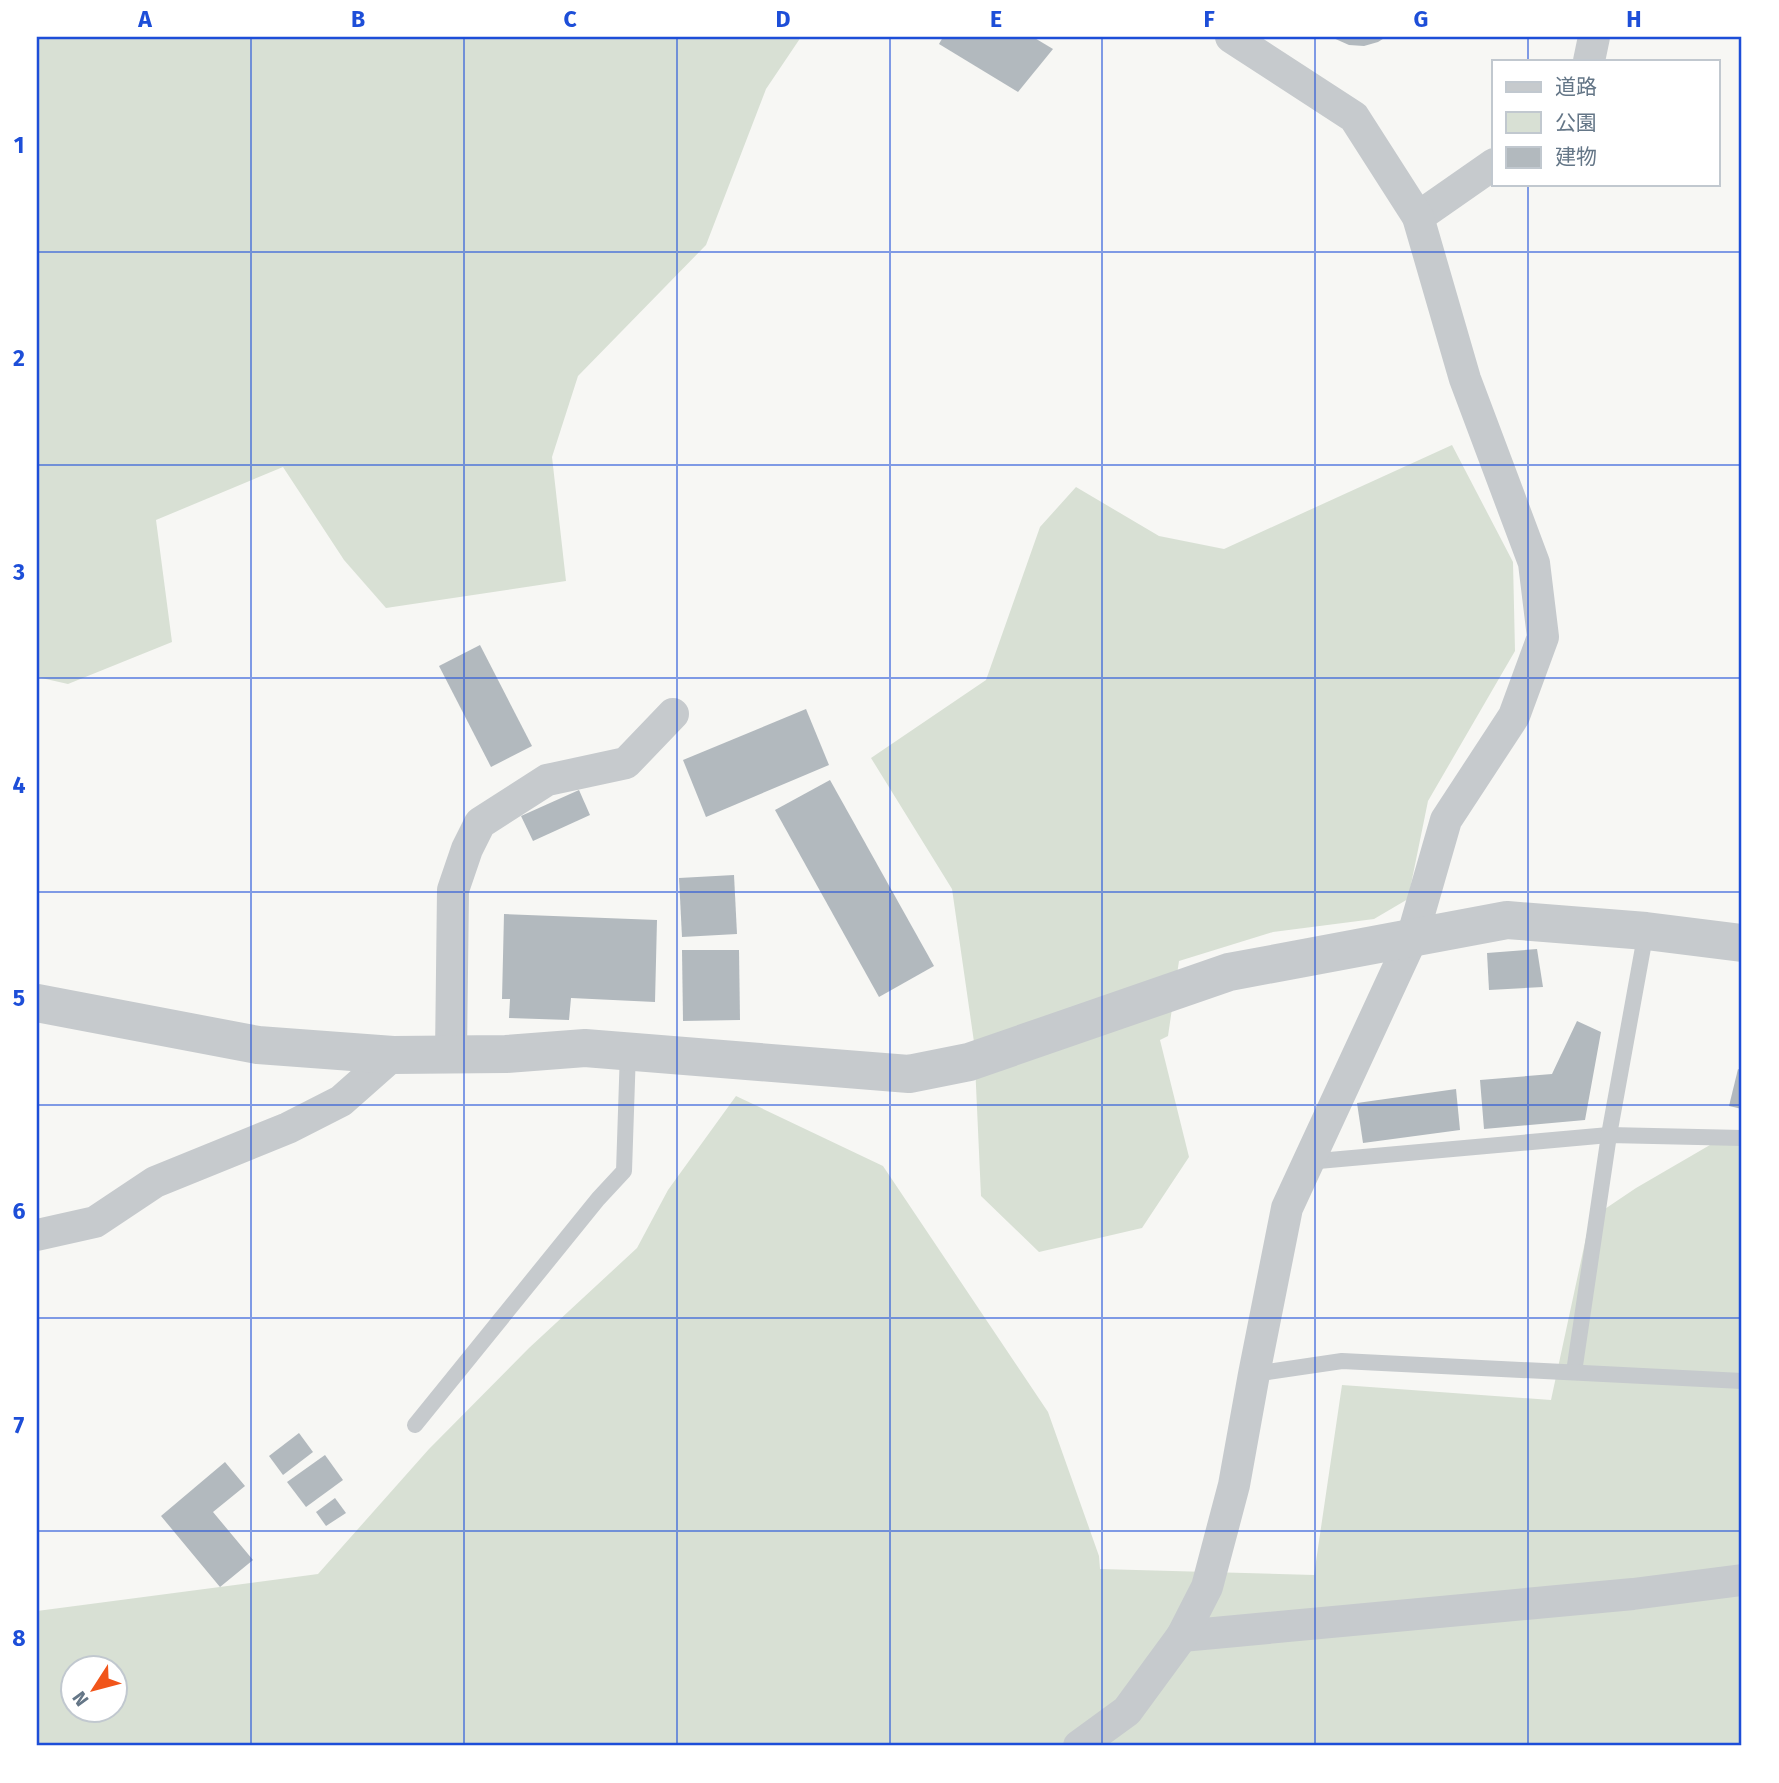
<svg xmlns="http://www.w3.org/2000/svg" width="1779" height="1783" font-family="'Fira Sans','Noto Sans JP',sans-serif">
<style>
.green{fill:#d8e0d4;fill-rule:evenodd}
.building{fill:#b2b9be}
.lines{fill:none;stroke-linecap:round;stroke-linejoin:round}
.service{stroke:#c6cacd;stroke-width:16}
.minor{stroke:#c6cacd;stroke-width:32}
.tertiary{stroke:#c6cacd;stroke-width:38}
.grid{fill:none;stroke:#1d4ed8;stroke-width:2;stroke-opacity:0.55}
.neatline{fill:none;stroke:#1d4ed8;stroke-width:2.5}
.grid-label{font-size:23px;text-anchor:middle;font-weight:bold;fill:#1d4ed8}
</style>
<rect width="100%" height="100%" fill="#f7f7f4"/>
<g class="green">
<path d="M37,37H801L766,89L706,245L578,376L552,457L566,581L386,608L344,560L283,467L156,520L172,642L68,684L37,677Z"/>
<path d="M1452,445L1513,562L1515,651L1428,801L1408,899L1374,919L1273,932L1179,961L1168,1036L1160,1040L1189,1157L1142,1228L1039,1252L981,1196L974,1042L952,889L871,758L986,680L1040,527L1076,487L1159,536L1224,549Z"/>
<path d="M736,1096L883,1166L1048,1412L1099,1556L1100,1569L1314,1575L1342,1385L1551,1400L1590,1219L1636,1188L1722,1138L1742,1134V1746H37V1611L318,1574L429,1449L529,1348L637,1248L668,1190ZM74,1668H116V1710H74Z"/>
</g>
<g class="building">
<path d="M943,37H1033L1053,49L1018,92L939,44Z"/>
<path d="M1331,37H1386L1378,42L1364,46L1349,45Z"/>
<path d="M480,645L532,746L491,767L439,666Z"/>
<path d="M806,709L829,765L706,817L683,760Z"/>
<path d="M830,780L934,966L879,997L775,810Z"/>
<path d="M579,790L590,815L533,841L521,816Z"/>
<path d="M734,875L737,934L682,937L679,878Z"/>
<path d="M504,914L657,920L655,1002L571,998L569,1020L509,1018L510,999H502Z"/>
<path d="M1537,949L1543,987L1489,990L1487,953Z"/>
<path d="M682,950H739L740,1020L683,1021Z"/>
<path d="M1577,1021L1601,1032L1585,1120L1484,1129L1480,1080L1552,1074Z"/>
<path d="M1738,1069L1742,1071V1109L1729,1106Z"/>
<path d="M1456,1089L1460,1130L1363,1143L1357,1103Z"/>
<path d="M299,1433L313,1452L283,1475L269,1456Z"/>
<path d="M325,1455L343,1480L306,1507L287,1482Z"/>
<path d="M225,1462L245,1486L213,1512L253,1560L220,1587L161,1516Z"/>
<path d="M335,1498L346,1513L326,1526L316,1512Z"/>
</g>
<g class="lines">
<g class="service">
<path d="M1307,1162L1609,1135L1742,1138"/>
<path d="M1574,1372L1609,1135L1646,931"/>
<path d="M1254,1374L1342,1361L1742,1381"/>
<path d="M415,1425L598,1199L624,1171L628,1051"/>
</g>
<g class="minor">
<path d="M1589,61L1594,37"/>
<path d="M1418,217L1494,164"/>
<path d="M451,1054L453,890L467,849L480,823L547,780L626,763L673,714"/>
<path d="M37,1235L95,1222L155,1182L288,1128L341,1101L393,1055"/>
<path d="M1182,1636L1633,1594L1742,1580"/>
<path d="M1079,1746L1127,1711L1182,1636L1207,1587L1234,1485L1254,1374L1287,1208L1412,938L1446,820L1514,716L1543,637L1534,563L1465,379L1418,217L1354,117L1231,37"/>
</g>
<path class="tertiary" d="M37,1003L258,1045L393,1055L506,1054L585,1048L909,1074L969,1062L1229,972L1507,920L1646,931L1742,943"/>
</g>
<path class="grid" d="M251,37V1746M464,37V1746M677,37V1746M890,37V1746M1102,37V1746M1315,37V1746M1528,37V61M1528,184V1746M37,252H1742M37,465H1742M37,678H1742M37,892H1742M37,1105H1742M37,1318H1742M37,1531H1742"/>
<rect width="1779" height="1783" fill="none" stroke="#ffffff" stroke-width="77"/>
<rect x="1492" y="60" width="228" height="126" fill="#ffffff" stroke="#c1c8cf" stroke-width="2"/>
<rect x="1506" y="82" width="35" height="10" fill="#c6cacd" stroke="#c1c8cf" stroke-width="2"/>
<text x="1555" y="94" font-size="21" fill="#647687">道路</text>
<rect x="1506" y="112" width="35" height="21" fill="#d8e0d4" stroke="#c1c8cf" stroke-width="2"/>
<text x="1555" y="130" font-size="21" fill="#647687">公園</text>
<rect x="1506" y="147" width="35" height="21" fill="#b2b9be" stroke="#c1c8cf" stroke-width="2"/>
<text x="1555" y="164" font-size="21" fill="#647687">建物</text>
<g transform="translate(94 1689) rotate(234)"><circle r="33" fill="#ffffff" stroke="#c1c8cf" stroke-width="2"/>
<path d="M0-5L12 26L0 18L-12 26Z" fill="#f1551a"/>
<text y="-10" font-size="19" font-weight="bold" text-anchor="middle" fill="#647687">N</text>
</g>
<rect x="38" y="38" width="1702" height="1706" class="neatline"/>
<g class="grid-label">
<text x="145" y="27">A</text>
<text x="358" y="27">B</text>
<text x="570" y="27">C</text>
<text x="783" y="27">D</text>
<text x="996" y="27">E</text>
<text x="1209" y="27">F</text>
<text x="1421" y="27">G</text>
<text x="1634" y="27">H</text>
<text x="19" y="153">1</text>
<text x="19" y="366">2</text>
<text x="19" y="580">3</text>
<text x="19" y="793">4</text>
<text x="19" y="1006">5</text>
<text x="19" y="1219">6</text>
<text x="19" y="1433">7</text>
<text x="19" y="1646">8</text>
</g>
</svg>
